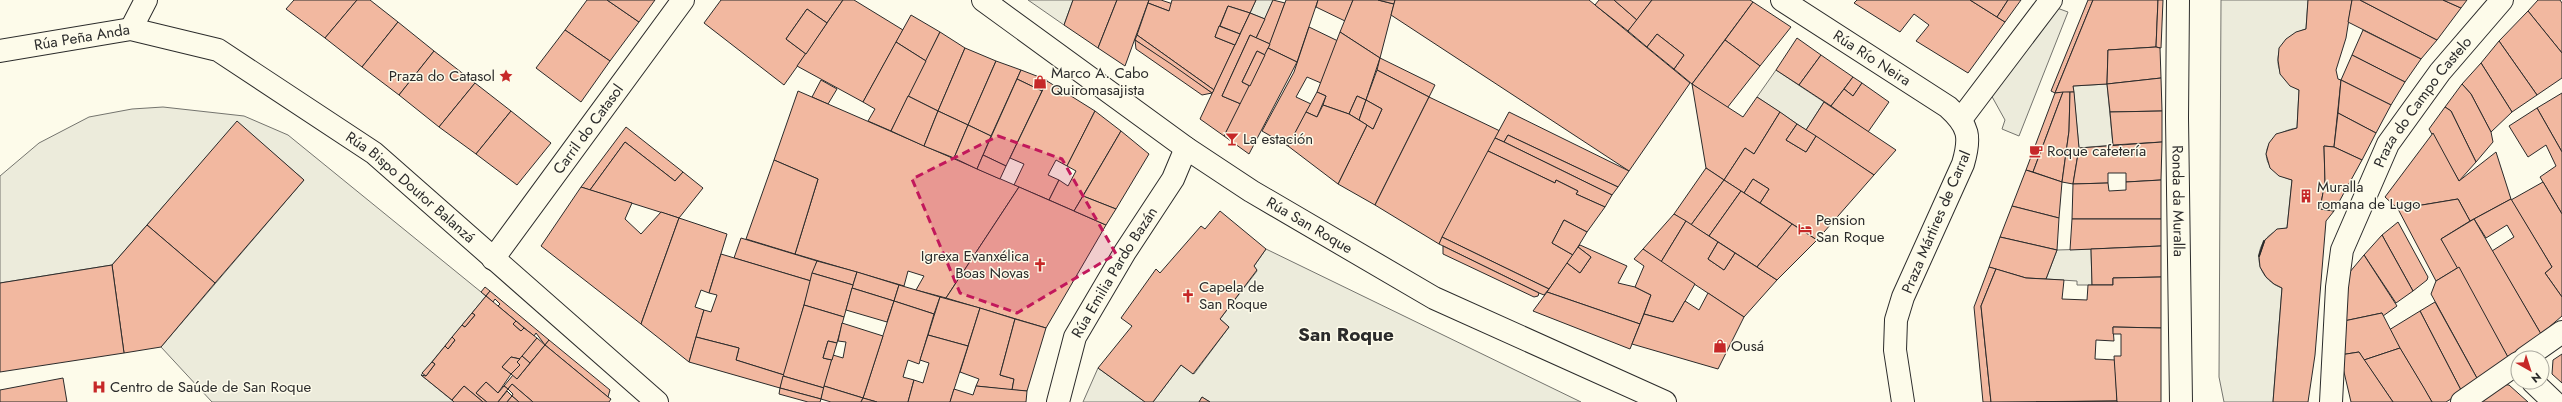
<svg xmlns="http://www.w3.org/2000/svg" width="2562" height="402" font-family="Jost,sans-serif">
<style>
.green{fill:#ecebdb;stroke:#74746e}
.building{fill:#f2b8a0;stroke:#2b2b2b}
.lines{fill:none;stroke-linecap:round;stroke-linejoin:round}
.minor-casing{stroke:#2b2b2b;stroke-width:24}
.minor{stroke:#fdfbea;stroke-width:22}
.wall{stroke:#2b2b2b;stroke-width:2}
.marked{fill:#c2185b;fill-opacity:0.2;stroke:#c2185b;stroke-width:3;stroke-dasharray:8 5;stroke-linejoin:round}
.labels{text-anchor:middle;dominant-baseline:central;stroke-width:3;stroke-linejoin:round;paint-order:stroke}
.street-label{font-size:15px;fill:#2b2b2b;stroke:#fdfbea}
.poi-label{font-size:15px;fill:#2b2b2b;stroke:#fdfbea;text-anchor:start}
.district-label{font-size:19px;font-weight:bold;fill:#2b2b2b;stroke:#fdfbea}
</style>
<rect width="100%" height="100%" fill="#fdfbea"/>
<g class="green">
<path d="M1028,0H1073L1064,25Z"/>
<path d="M1256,0H1273L1265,19L1250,13Z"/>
<path d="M2221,0H2308L2306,29C2273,38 2267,74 2299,90L2297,128C2259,134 2255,170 2292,180L2287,228C2252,233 2249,276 2282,288L2273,402H2224L2219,377Z"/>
<path d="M2057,8L2068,12L2019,136L2002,129L2005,120L1990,93Z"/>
<path d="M1776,70L1824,102L1806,130L1757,97Z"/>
<path d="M2107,84L2113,145L2079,148L2073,86Z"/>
<path d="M163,107L244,116L288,135L486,296L421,375L454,402H212L161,347L304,180L237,122L112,265L0,283V176L39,143L89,117L132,109Z"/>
<path d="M1266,249L1581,402H1210L1202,397L1199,402H1153L1181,365L1194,374L1229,327L1220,319L1257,271L1254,266Z"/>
<path d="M2091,249L2092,285H2077V281L2046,279L2057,250Z"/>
<path d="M1098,368L1145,402H1083Z"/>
</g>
<g class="building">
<path d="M294,0H357L325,38L286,9Z"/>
<path d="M357,0H370L398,22L362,67L325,38Z"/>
<path d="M587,0H607L639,22L610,61L565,30Z"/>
<path d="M607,0H655L639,22Z"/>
<path d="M721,0H843L827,23L807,9L786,39L806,54L784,85L704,23Z"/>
<path d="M843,0H854L903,30L863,102L797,66Z"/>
<path d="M1073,0H1117L1098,48L1064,25Z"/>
<path d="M1117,0H1149L1125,66L1098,48Z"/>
<path d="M1149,0H1161L1173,4L1169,11L1148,3Z"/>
<path d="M1172,0H1256L1250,13L1228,6L1215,37L1235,45L1214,90L1137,35L1148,3L1169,11Z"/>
<path d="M1273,0L1285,3L1270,44L1256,38Z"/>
<path d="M1286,0H1318L1297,62L1268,48Z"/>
<path d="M1318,0H1353L1345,21L1316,7Z"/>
<path d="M1353,0H1378L1394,4L1380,58L1340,32Z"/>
<path d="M1378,0H1395L1394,4Z"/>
<path d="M1395,0H1589L1690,83L1629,171L1391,15Z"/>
<path d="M1599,0H1614L1637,20L1628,31L1595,5Z"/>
<path d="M1614,0H1652L1637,20Z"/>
<path d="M1652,0H1750L1753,2L1692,84L1674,69L1684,55L1657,34L1647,47L1628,31Z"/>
<path d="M1857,0H1970L2005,22L1968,73L1916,41L1929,25L1914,14L1900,32L1854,3Z"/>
<path d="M1970,0H2008L1997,17Z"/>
<path d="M2008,0H2021L2005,22L1997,17Z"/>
<path d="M2088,0H2093L2055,93L2051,91Z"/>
<path d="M2093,0H2158L2156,47L2108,50L2107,84L2073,86L2074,92L2055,93Z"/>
<path d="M2158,0H2163L2161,48L2156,47Z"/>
<path d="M2308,0H2352L2346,38L2336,70L2338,79L2341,80L2334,147L2324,146L2325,182L2320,209L2334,211L2326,221L2315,355L2308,402H2273L2282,288L2274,284L2266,277L2260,267L2259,257L2265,240L2277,229L2287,228L2292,180L2279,176L2270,168L2266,154L2269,143L2276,134L2297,128L2299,90L2290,86L2280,74L2278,60L2279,48L2286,39L2296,32L2306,29Z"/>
<path d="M2352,0H2360L2437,40L2421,59L2348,22Z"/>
<path d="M2360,0H2443L2461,8L2437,40Z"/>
<path d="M2443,0H2467L2461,8Z"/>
<path d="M2538,0H2560L2562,3V53L2528,11Z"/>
<path d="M1753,2L1791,27L1760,66L1725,40Z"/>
<path d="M1228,6L1250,13L1240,34L1220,26Z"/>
<path d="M807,9L827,23L806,54L786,39Z"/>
<path d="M2528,11L2562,53V78L2537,95L2499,41Z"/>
<path d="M1250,13L1265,19L1256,38L1250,35L1222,96L1241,104L1224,136L1200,119Z"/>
<path d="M911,15L940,32L926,61L896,42Z"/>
<path d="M398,22L434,51L399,95L362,67Z"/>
<path d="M1219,26L1240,34L1235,45L1215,37Z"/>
<path d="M1309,27L1338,41L1321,83L1307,77L1296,97L1311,104L1288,146L1262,131L1294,72Z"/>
<path d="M565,30L610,61L581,102L536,68Z"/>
<path d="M2363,30L2421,59L2405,82L2352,55Z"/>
<path d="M940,32L965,48L938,111L908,96Z"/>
<path d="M1340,32L1380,58L1366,100L1357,96L1349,114L1323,105L1326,96L1317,92Z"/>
<path d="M1657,34L1684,55L1674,69L1647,47Z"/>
<path d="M1137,35L1214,90L1212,93L1135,40Z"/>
<path d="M1250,35L1270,44L1265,55L1257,51L1242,82L1250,86L1241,104L1222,96Z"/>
<path d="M1797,38L1821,55L1799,85L1776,70Z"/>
<path d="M1135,40L1171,64L1212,93L1202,95L1136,49Z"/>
<path d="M1725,40L1760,66L1727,108L1692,84Z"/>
<path d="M2499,41L2537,95L2512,112L2481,63Z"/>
<path d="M896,42L926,61L891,131L868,121L875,109L863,102Z"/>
<path d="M2156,47L2160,48L2161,78L2107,84L2108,50Z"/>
<path d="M965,48L996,61L968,125L938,111Z"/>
<path d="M1268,48L1297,62L1249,154L1224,136Z"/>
<path d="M434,51L475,83L439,127L399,95Z"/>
<path d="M1257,51L1265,55L1250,86L1242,82Z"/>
<path d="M1821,55L1853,77L1831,106L1799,85Z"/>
<path d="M2352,55L2405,82L2391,105L2341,80Z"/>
<path d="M1380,58L1435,85L1429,97L1377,70Z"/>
<path d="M996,61L1021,70L991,136L968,125Z"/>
<path d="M2481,63L2512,112L2491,132L2471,94L2462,84Z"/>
<path d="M1021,70L1047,80L1042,91L1017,79Z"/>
<path d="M1377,70L1429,97L1375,205L1338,184L1367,125L1373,129L1382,109L1366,100Z"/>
<path d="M1853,77L1862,83L1853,96L1844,89Z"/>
<path d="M2161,78L2162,111L2110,112L2107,84Z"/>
<path d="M1017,79L1042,91L1006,166L983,155Z"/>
<path d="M821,80L837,89L828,104L812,97Z"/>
<path d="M2341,80L2391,105L2376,133L2338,113Z"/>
<path d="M1047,81L1095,111L1067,166L1056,160L1048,175L1059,180L1049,200L1014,185L1024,164L1010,158Z"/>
<path d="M475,83L511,111L476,154L439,127Z"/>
<path d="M1862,83L1889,102L1868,132L1831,106L1844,89L1853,96Z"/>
<path d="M1692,84L1743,117L1757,97L1780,112L1754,154L1745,148L1724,180L1706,168Z"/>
<path d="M2462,84L2471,94L2491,132L2493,142L2476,162L2451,111L2445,107Z"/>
<path d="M798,91L1019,187L946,298L916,290L924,276L908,271L904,286L795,254L818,179L774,160Z"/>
<path d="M1317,92L1326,96L1317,117L1306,112Z"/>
<path d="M2063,92L2033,172L2026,170L2055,93Z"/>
<path d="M2063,92H2070L2069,131L2062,182L2033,172Z"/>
<path d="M2070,92H2074L2079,148L2073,184L2062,182L2069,131Z"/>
<path d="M2562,93V152L2537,108Z"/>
<path d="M908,96L938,111L924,146L891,131Z"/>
<path d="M1357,96L1366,100L1359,120L1349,114Z"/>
<path d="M1429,97L1500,131L1439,244L1375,205Z"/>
<path d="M1366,100L1382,109L1373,129L1359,120Z"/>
<path d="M1824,102L1896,150L1874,175L1806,130Z"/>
<path d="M1323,105L1349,114L1367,125L1338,184L1288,146L1306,112L1317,117Z"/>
<path d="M2445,107L2451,111L2476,162L2459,181L2429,129Z"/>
<path d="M2537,108L2562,152V214L2540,177L2556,166L2546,145L2528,157L2509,126Z"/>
<path d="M511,111L551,143L517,185L476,154Z"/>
<path d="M938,111L968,125L954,158L924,146Z"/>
<path d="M1095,111L1121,131L1074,211L1049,200L1059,180L1068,186L1076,171L1067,166Z"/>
<path d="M2162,111V142L2113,145L2110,112Z"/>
<path d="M1509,112L1629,171L1618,187L1508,135L1504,142L1495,138Z"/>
<path d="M1780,112L1797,124L1786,140L1806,152L1816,136L1874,175L1817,240L1760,203L1769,189L1753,179L1744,193L1724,180L1745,148L1754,154Z"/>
<path d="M2338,113L2376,133L2362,160L2334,147Z"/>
<path d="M237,121L304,180L215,283L147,225Z"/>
<path d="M1797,124L1816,136L1806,152L1786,140Z"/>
<path d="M968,125L991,136L977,169L954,158Z"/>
<path d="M626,127L683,172L675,181L625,142L590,190L581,187Z"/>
<path d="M1121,131L1149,154L1116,209L1083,196Z"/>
<path d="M2433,133L2459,181L2496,152L2511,199L2470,221L2458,199L2398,209L2385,197Z"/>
<path d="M1508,135L1618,187L1612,195L1504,142Z"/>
<path d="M1495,138L1504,142L1612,195L1605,207L1576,194L1578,191L1556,180L1555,183L1488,151Z"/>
<path d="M625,142L675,181L683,172L703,188L679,218L590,190Z"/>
<path d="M2162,142L2161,180L2126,182V173H2108V183L2073,184L2079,148Z"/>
<path d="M2324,146L2334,147L2362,160L2334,211L2320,209L2325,182Z"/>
<path d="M1488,151L1555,183L1556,180L1578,191L1576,194L1605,207L1587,232L1564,220L1552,243L1573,255L1549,289L1442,237Z"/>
<path d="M983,155L1006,166L1000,179L977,169Z"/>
<path d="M774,160L818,179L795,254L746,239Z"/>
<path d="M1706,168L1724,180L1691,225L1674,214Z"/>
<path d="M2026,170L2062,182L2059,218L2012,206Z"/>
<path d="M1753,179L1769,189L1760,203L1744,193Z"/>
<path d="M1724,180L1741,191L1709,236L1691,225Z"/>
<path d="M2161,180V219H2072L2073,184L2108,183L2109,191L2126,190V182Z"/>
<path d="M2543,182L2562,214V297L2545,273L2552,267L2511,200Z"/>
<path d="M581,187L632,203L625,219L641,234L661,212L679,218L641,324L541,246Z"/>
<path d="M1019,187L1106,225L1046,328L946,298Z"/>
<path d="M1741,191L1792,224L1757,267L1709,236Z"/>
<path d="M1083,196L1116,209L1106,225L1074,211Z"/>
<path d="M2458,199L2470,221L2441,239L2459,267L2436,281L2398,209Z"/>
<path d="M2511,199L2552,267L2545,273L2562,297V316L2541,334L2492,251L2514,237L2507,225L2486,238L2474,219Z"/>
<path d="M2012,206L2059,218L2057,250L2000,237Z"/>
<path d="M1220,211L1266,249L1254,266L1257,270L1220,319L1229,327L1193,374L1181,365L1153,402H1145L1098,368L1132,326L1121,318L1156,269L1160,273L1201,226L1205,229Z"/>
<path d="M1674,214L1686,221L1661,262L1643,249Z"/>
<path d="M679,218L727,234L709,293L701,290L695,307L704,310L689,362L641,324Z"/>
<path d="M2072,219H2161V246L2070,250Z"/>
<path d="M2474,219L2541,334L2509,359L2441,239Z"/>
<path d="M1564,220L1587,232L1573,255L1552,243Z"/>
<path d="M1686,221L1718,242L1708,259L1724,270L1735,253L1777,280L1744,317L1661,262Z"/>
<path d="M2398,222L2428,277L2427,280L2413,291L2382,235Z"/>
<path d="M1792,224L1817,240L1777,280L1757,267Z"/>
<path d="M147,225L215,283L161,347L124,353L112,265Z"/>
<path d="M2382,235L2413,291L2396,303L2364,255Z"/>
<path d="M1442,237L1549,289L1544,295L1539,293L1439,244Z"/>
<path d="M2000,237L2057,250L2046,279L2026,278L1989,267Z"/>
<path d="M741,238L817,261L811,281L734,258Z"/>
<path d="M1718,242L1735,253L1724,270L1708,259Z"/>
<path d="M1580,245L1627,266L1618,283L1635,287L1651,295L1640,324L1547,292L1567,263L1580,273L1591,257L1578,247Z"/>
<path d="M1443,246L1539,293L1538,296L1534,297L1443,254Z"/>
<path d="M2161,246V277L2113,278V285H2092L2091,249Z"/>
<path d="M1578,247L1591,257L1580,273L1567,263Z"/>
<path d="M1643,249L1695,284L1673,322L1644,314L1651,295L1635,287L1644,266L1634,259Z"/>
<path d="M721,254L811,281L784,375L736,360L739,348L696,337L704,310L711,312L717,295L709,293Z"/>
<path d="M2364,255L2397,306L2383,316L2382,313L2344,321L2349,273Z"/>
<path d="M817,261L857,272L853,285L812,273Z"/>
<path d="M112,265L124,353L0,372V283Z"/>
<path d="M1989,267L1996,269L1981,306L1991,402H1983L1974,307Z"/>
<path d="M2459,267L2509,359L2478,380L2431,294L2436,281Z"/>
<path d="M1996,269L2026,278L2064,280L2062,299L2087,300L2088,285H2113V278L2161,277V328L2113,327L2114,341L2096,340L2095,359L2115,360L2117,401L1991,402L1981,306Z"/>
<path d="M857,272L899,285L894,301L852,288Z"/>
<path d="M812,273L853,285L844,317L804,305Z"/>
<path d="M899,285L940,297L934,314L894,301Z"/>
<path d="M485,287L490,291L486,296L481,292Z"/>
<path d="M852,288L894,301L887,322L846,310Z"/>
<path d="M490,291L549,340L545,345L536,333L534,336L498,306L500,304L495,299L493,302L486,296Z"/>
<path d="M1547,292L1640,324L1630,349L1533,311Z"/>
<path d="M1708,293L1744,317L1718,369L1632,344L1644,314L1673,322L1685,301L1699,310Z"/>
<path d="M486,296L516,321L513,324L521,331L524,328L537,338L520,359L511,357L502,367L511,374L498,393L486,382L476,393L487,402H483L464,386L452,400L421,375L426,376L435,364L432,362L445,346L448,349L455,340L452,337L462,325L465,327L475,315L472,313Z"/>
<path d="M940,297L980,308L968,346L928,335Z"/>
<path d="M894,301L934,314L919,364L908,360L903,377L914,380L908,402H877L863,398Z"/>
<path d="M2435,302L2478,380L2462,392L2420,311Z"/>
<path d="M804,305L844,317L837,343L828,341L823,358L832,360L824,388L783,376Z"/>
<path d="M980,308L1015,319L1000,375L1014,379L1012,390L976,386L979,379L960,372Z"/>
<path d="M2420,311L2462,392L2446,402H2432L2389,330Z"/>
<path d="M472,313L475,315L465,327L462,325Z"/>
<path d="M2382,313L2400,348L2364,360L2359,352L2340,355L2344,321Z"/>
<path d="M1015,319L1046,328L1027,391L1012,390L1014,379L1000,375Z"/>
<path d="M516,321L524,328L521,331L513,324Z"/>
<path d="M842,323L883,336L863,398L824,386L833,355L843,358L846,342L838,341Z"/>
<path d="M2113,327L2161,328V402H2117L2114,356H2121V334H2113Z"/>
<path d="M928,335L968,346L950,402H908L914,380L923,383L929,363L920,360Z"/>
<path d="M452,337L455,340L448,349L445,346Z"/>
<path d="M696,337L739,348L736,360L784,375L780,388L689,362Z"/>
<path d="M537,338L545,345L530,363L522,356Z"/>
<path d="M549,340L610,390L608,397L545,345Z"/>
<path d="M828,341L837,343L832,360L823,358Z"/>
<path d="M545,345L608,397L611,399L609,402H533L512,384L508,389L504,386L513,375L517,379Z"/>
<path d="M2400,348L2424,388L2432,402H2393L2364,360Z"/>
<path d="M2359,352L2393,402H2351L2340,355Z"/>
<path d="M2562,354V383L2552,374L2553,360Z"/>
<path d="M522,356L530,363L517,379L511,374L520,365L517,362Z"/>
<path d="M511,357L520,359L517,362L520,365L511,374L502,367Z"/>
<path d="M432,362L435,364L426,376L422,373Z"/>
<path d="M783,376L824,388L821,399L780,388Z"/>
<path d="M63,378L67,402H0V390Z"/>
<path d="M486,382L498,393L504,386L508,389L498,402H487L476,393Z"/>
<path d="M512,384L533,402H519L512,396L513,394L508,389Z"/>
<path d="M2499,384L2509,385L2528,402H2476Z"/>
<path d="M464,386L483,402H454L452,400Z"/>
<path d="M824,386L863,398L861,402H831L821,399Z"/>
<path d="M976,386L1027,391L1026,402H950L954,389L973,395Z"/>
<path d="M780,388L821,399L820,402H808L779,394Z"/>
<path d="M507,391L512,396L507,402H498Z"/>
<path d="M512,396L519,402H507Z"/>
<path d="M1202,397L1210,402H1199Z"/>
<path d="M863,398L877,402H861Z"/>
<path d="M2117,401V402H2036Z"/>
</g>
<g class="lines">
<g class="minor-casing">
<g id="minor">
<path id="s1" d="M983,0L1186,148L1251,191L1434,298L1665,402"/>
<path id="s2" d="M1782,0L1948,107C1969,126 1971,137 1963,164L1903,297L1896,320L1895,350L1903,402"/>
<path id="s3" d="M2178,0L2177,118L2181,402"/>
<path d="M131,29L146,0"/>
<path id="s4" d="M0,51L131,29L218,50L374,153L657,402"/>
<path d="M1961,119L2051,0"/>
<path id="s5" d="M493,259L683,0"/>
<path d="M2525,358L2562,332"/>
<path d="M2533,382L2554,402"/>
<path id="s6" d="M1058,402L1075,337L1125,252L1173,179L1186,148"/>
<path id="s7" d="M2331,402L2337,287L2342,250L2388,144L2440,72L2502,0"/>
<path d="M2462,402L2518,363"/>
</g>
</g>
<use href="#minor" class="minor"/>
<path class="wall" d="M2259,256L2264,241"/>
</g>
<path class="marked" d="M998,136L1062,159L1116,254L1017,313L960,293L912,179Z"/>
<defs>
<g id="sight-bare" transform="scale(1.08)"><path d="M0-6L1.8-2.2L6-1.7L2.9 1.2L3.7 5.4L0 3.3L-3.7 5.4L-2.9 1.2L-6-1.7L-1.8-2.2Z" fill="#c62828" stroke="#fdfbea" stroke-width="2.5" paint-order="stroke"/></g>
<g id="shop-bare" transform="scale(1.08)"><path d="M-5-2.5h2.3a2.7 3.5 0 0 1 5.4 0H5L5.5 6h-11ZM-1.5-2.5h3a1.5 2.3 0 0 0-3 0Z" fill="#c62828" stroke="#fdfbea" stroke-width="2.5" paint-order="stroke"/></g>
<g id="bar-bare" transform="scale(1.08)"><path d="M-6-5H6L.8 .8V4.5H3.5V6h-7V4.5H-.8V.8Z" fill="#c62828" stroke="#fdfbea" stroke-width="2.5" paint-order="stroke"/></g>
<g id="cafe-bare" transform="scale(1.08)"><path d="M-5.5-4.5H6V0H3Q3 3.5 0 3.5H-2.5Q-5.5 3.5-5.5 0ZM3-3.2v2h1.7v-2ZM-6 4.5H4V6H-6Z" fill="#c62828" stroke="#fdfbea" stroke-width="2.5" paint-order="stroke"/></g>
<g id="building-bare" transform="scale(1.08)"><path d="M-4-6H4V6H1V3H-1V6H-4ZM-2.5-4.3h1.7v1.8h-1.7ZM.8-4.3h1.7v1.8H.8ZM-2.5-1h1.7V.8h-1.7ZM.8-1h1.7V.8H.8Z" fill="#c62828" stroke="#fdfbea" stroke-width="2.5" paint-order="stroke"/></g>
<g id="hotel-bare" transform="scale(1.08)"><path d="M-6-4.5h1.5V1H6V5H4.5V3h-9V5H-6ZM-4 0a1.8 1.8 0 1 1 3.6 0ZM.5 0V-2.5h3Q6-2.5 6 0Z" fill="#c62828" stroke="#fdfbea" stroke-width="2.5" paint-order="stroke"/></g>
<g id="church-bare" transform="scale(1.08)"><path d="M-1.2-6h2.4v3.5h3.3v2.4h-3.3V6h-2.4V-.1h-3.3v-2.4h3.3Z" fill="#c62828" stroke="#fdfbea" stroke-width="2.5" paint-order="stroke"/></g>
<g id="hospital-bare" transform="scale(1.08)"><path d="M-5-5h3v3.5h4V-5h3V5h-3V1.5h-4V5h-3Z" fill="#c62828" stroke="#fdfbea" stroke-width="2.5" paint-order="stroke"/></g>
</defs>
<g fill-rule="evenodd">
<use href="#sight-bare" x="506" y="76"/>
<use href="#shop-bare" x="1040" y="82"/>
<use href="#bar-bare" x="1232" y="139"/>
<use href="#cafe-bare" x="2036" y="151"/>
<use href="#building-bare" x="2306" y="196"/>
<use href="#hotel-bare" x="1805" y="229"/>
<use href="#church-bare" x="1040" y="265"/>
<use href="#church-bare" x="1188" y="296"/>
<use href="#shop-bare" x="1720" y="346"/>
<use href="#hospital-bare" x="99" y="387"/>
</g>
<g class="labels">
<g class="street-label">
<text stroke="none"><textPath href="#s4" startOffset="83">Rúa Peña Anda</textPath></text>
<text stroke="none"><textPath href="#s2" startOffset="107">Rúa Río Neira</textPath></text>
<text stroke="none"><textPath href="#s7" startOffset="322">Praza do Campo Castelo</textPath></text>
<text stroke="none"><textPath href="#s5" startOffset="161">Carril do Catasol</textPath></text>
<text stroke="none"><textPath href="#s4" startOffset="459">Rúa Bispo Doutor Balanzá</textPath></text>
<text stroke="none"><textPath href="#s3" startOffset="201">Ronda da Muralla</textPath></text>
<text transform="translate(1936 222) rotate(-67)">Praza Mártires de Carral</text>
<text stroke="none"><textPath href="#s1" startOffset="397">Rúa San Roque</textPath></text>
<text stroke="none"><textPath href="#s6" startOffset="143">Rúa Emilia Pardo Bazán</textPath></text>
</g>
<g class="poi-label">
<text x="1051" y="73">Marco A. Cabo<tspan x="1051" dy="17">Quiromasajista</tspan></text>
<text x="495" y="76" text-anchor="end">Praza do Catasol</text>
<text x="1243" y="139">La estación</text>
<text x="2047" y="151">Roque cafetería</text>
<text x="2317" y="187">Muralla<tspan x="2317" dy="17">romana de Lugo</tspan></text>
<text x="1816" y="220">Pension<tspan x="1816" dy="17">San Roque</tspan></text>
<text x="1029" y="256" text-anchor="end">Igrexa Evanxélica<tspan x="1029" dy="17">Boas Novas</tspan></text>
<text x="1199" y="287">Capela de<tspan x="1199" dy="17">San Roque</tspan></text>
<text x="1731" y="346">Ousá</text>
<text x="110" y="387">Centro de Saúde de San Roque</text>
</g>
<g class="district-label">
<text x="1346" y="334">San Roque</text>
</g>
</g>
<g transform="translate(2530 370) rotate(141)"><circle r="19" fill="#fdfbea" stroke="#a9a89e"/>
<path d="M0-3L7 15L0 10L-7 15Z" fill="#c62828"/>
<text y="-6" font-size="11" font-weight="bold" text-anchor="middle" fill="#2b2b2b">N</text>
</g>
</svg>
